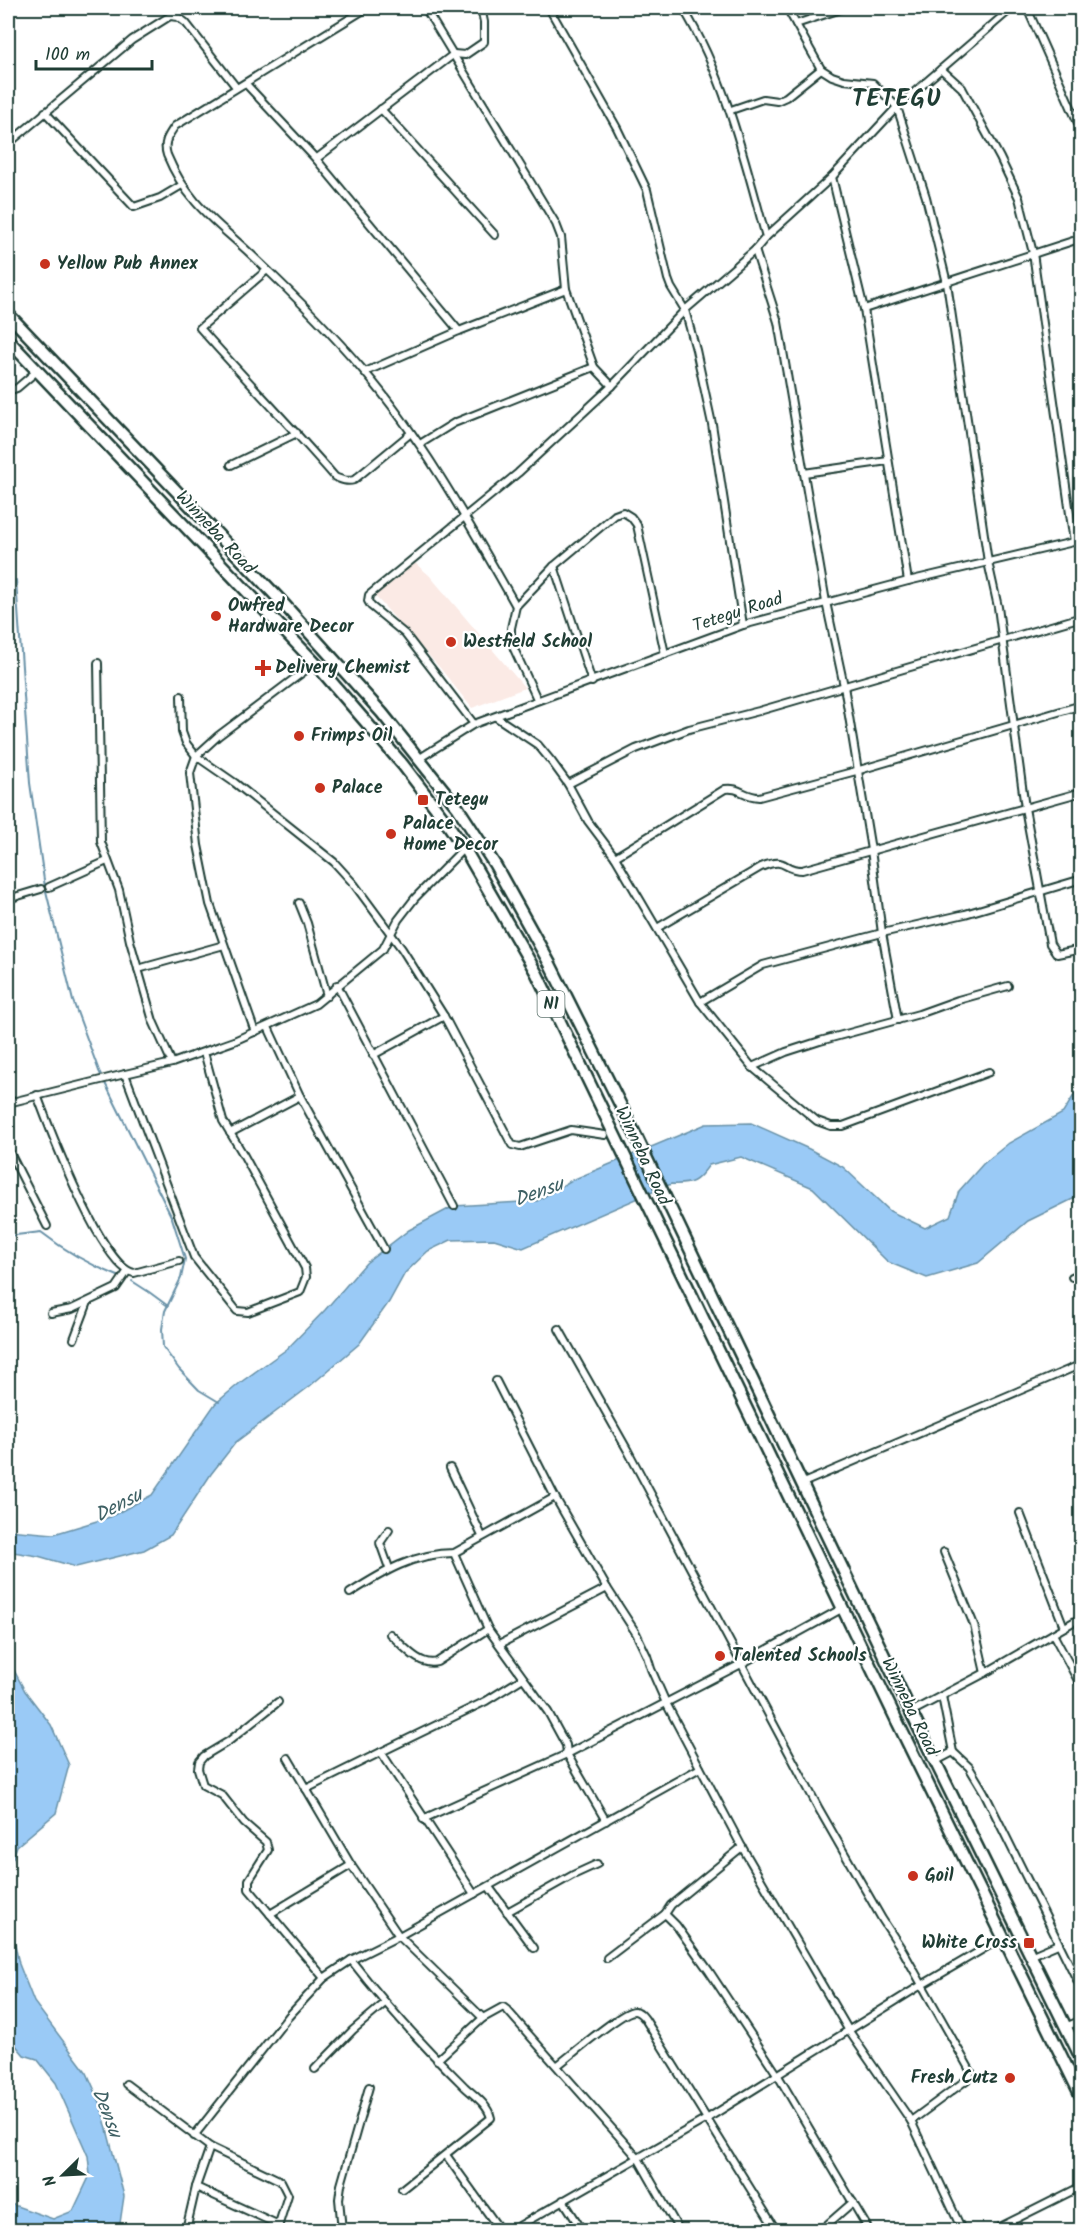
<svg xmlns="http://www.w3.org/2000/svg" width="1089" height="2238" font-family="Kalam,sans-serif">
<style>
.built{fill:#fbeae5}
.water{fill:#9acaf6;stroke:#6992a8;stroke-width:1.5}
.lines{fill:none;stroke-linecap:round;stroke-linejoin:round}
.stream{stroke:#6992a8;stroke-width:2}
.minor-casing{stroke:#1f3d34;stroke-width:10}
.trunk-casing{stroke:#1f3d34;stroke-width:15}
.minor{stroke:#fff;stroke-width:6}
.trunk{stroke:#fff;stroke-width:10}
.poi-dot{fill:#c8321e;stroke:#fff;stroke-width:2}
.labels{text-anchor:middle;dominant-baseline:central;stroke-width:4.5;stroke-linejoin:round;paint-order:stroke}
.shield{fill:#fff;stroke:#627771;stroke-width:1.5}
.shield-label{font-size:16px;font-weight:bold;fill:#1f3d34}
.poi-label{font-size:18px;font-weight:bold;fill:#1f3d34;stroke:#fff;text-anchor:start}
.street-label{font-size:18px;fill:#1f3d34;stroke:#fff}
.water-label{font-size:20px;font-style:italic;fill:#3e6064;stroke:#fff}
.district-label{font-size:24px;font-weight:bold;letter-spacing:1.5px;fill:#1f3d34;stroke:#fff}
</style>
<rect width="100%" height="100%" fill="#fff"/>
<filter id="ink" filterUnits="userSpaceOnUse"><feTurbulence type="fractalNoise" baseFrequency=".0167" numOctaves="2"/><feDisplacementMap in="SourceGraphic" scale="12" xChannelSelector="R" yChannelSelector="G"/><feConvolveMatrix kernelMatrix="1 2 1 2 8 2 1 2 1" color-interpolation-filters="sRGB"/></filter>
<g filter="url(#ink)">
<path class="built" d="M415,563L429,575L525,688L472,708L440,668L375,596Z"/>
<g class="water">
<path d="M1081,1084V1195L1028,1221L978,1263L927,1278L888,1262L813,1188L741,1157L709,1165C697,1182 692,1185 671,1184L523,1248L494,1239L451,1240L428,1251L405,1273L389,1302L359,1344L310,1386L236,1442L211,1474L171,1535L144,1550L76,1567L38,1556L13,1552L8,1555V1530L54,1534L110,1517L152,1495L215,1404L241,1382L287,1349L325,1310L366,1263L409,1230L454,1206L537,1201L570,1181L706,1124L751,1123L809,1149L843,1167L890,1211L925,1228L950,1216L959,1191L983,1164L1009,1143L1063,1113Z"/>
<path d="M8,1659L25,1691L51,1725L69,1765L56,1813L17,1846L8,1872V1801L13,1791L8,1750Z"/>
<path d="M8,1911L19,1964L34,2002L87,2073L100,2102L124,2196L119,2230H8V2203L53,2219L73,2211L90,2175L88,2156L56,2083L37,2059L24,2055L8,2036Z"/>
</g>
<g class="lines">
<g class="stream">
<path d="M16,580L30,783L45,887L73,1001L99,1071L172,1218L185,1259L181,1278L165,1311L162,1329L163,1347L179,1369L199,1390L219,1402"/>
<path d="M8,1236L41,1232C65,1251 90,1265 118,1276"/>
<path d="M132,1281L149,1292L168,1306"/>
</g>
<g class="minor-casing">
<g id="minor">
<path d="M367,8L175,126C168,136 163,143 167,155C188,206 221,225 258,261C295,296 330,331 363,370C424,441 470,525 516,606"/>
<path d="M425,8L556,224L561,237L566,289L594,367L612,386"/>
<path d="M549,8L617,128L647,190L668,279L671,287L685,310L696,350L712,424L743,625"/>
<path d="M683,8C726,79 744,158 766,237"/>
<path d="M787,8L821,69L832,76L844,80L873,83L897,107L926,197L947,283L988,562L998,607L1025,808L1050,944L1057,954L1082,949"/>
<path d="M1027,8L1082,132"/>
<path d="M796,24L844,8"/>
<path d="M941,69L962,88L1000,158L1019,198L1033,253L1074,542"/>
<path d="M246,84L316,159L459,331"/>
<path d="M381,109L495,235"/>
<path d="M731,110L763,99L777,101L786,97L821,69"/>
<path d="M45,112L134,207L160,198L182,185"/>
<path d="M8,144L132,40L170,16L178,17L186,23L236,87"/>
<path d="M316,159L454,54L465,55L484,42V22L481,8"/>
<path d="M832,177L864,309L908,581"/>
<path d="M755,250L778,322L826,602L844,686L871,850L882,933L898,1020"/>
<path d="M267,270L200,328C244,378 291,426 335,477C342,480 347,482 354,480L411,433"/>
<path d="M864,309L1082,238"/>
<path d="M365,372L459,331L566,289"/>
<path d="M8,391L17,388L37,371"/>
<path d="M420,444L454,423L594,367"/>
<path d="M231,465L297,433"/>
<path d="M804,473L888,461"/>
<path d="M554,566L592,682"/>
<path d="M98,663L101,842L119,890L130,941L153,1021L172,1063"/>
<path d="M181,696L182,732L186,743L196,756L235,783L334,862L354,884L402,949L444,1016L512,1145L520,1147L571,1130L605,1135"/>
<path d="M537,699L514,649L511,638V628L516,606L554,566L615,515L623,512L631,517L637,525L665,654"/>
<path d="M496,717L538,745L552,762L568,784L588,821L615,857L700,1002L752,1067L817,1121L831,1126H843L989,1072"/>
<path d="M474,724L405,634L371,606L368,601L369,595L518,473L612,386L685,310L755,250L766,237L832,177L897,107L1012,8"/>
<path d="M420,758L474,724L743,625L908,581L1082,540"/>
<path d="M568,784L636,749L689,729L759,711L1082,617"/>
<path d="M615,857L725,789C740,787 743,796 759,797L856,771L1082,705"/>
<path d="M49,887L107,861"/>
<path d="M8,899L41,889"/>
<path d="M299,903L307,923L327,996"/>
<path d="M657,928L761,867C788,856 781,870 802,870L1082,792"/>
<path d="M138,969L224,945"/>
<path d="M337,985L454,1206"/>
<path d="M700,1002L763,965L882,933L965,914L1082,879"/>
<path d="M268,1027L300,1096L384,1249"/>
<path d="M255,1032L210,904L198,845L190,773L196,756L218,736L315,663"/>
<path d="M204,1052L223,1121L243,1154L305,1268L306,1277L300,1292L248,1312L237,1311L194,1257L125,1074L172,1063L234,1041L316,1004L383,949L398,920L415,898L464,848"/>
<path d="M373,1055L444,1016"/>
<path d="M752,1067L786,1052L820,1041L919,1014L958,1000L1008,986"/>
<path d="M37,1095C49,1127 102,1268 134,1273L179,1261"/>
<path d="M8,1103L125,1074"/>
<path d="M230,1133L300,1096"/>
<path d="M8,1149L47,1226"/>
<path d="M1072,1277L1082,1273"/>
<path d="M51,1313L72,1309L116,1288L127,1272"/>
<path d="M559,1329L628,1451L819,1809L882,1919L903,1951L971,2072L969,2078L911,2121"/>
<path d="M74,1339L88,1302"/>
<path d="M496,1381L555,1497L607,1588L636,1633L647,1656L651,1669L666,1703L742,1847L849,2031L911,2121L962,2230"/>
<path d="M450,1468L482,1536"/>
<path d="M803,1483L1082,1364"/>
<path d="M1020,1513L1064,1627"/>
<path d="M944,1552L974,1625L985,1673"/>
<path d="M454,1553L488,1629"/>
<path d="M389,1568L380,1543L389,1530"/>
<path d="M350,1593C383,1572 414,1553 454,1553L555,1497"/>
<path d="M390,1634C403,1645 419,1667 437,1662L488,1629L548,1712L566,1745L567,1754L606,1821"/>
<path d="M1053,1634L1082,1688"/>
<path d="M500,1644L607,1588"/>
<path d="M942,1696L953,1752L969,1767L984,1792L1082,1990"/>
<path d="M278,1702L229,1741L204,1756L199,1762L198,1769L203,1785L222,1795L244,1823L266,1842L268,1850L249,1880V1889L324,1978"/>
<path d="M911,1712L985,1673L1082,1617"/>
<path d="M288,1758L351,1865L399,1936L483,2018L503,2007L507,2010L638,2158L679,2230"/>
<path d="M936,1761L953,1752"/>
<path d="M306,1789L381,1752"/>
<path d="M423,1819L567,1754L741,1664L843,1608"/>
<path d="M742,1847L671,1905L665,1914L676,1925L709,1971L777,2074L869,2230"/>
<path d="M489,1887L534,1948"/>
<path d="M474,1894L381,1752L486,1701L523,1678"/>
<path d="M507,1912L573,1875L597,1864"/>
<path d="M270,1914L351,1865"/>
<path d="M1030,1956L1058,1944"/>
<path d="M607,1958L665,1914"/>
<path d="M351,1960C386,2005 424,2047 465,2087C475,2096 488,2105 491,2118L402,2189"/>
<path d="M1065,2027L1082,2020"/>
<path d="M437,2060L483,2018"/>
<path d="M558,2065C570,2056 622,2011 634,2011C639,2011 642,2015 645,2019L776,2230"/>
<path d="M315,2069L353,2030L385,2003"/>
<path d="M126,2084L210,2147L281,2181L288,2195L277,2230"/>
<path d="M194,2136L288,2017L324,1978L351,1960L399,1936L700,1768"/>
<path d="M446,2155L500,2230"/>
<path d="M196,2187L279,2225"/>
<path d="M563,2200L582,2230"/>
<path d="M186,2230L196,2187L210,2147"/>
<path d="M342,2230L339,2199L341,2185L369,2087"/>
<path d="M512,2230L708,2118L915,1989L1002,1938"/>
<path d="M821,2230L853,2202"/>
<path d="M994,2230L1082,2186"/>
</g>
</g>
<g class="trunk-casing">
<g id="trunk">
<path d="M8,314L281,601L382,713L458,808L495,865L550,964L636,1136L911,1712L1082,2060"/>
<path d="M8,340L315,663L403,765L445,820L464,848L537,974L897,1721L1082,2098"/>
</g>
</g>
<use href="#minor" class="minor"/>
<use href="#trunk" class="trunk"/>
</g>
</g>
<g class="poi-dot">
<circle cx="45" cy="264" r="6"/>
<circle cx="216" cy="616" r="6"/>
<circle cx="451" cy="642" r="6"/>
<path d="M260 659h6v6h6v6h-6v6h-6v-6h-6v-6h6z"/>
<circle cx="299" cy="736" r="6"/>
<circle cx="320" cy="788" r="6"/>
<rect x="417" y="794" width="12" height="12" rx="3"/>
<circle cx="391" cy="834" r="6"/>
<circle cx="720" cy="1656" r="6"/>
<circle cx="913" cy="1876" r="6"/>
<rect x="1023" y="1937" width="12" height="12" rx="3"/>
<circle cx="1010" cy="2078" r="6"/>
</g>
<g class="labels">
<rect class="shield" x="537.5" y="991" width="27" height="26" rx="4.5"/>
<g class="shield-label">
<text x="551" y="1004">N1</text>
</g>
<g class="poi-label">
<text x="57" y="264">Yellow Pub Annex</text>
<text x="228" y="606">Owfred<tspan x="228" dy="21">Hardware Decor</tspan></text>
<text x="463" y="642">Westfield School</text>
<text x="275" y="668">Delivery Chemist</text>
<text x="311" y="736">Frimps Oil</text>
<text x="332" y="788">Palace</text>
<text x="435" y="800">Tetegu</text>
<text x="403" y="824">Palace<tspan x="403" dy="21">Home Decor</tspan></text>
<text x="732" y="1656">Talented Schools</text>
<text x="925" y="1876">Goil</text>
<text x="1017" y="1943" text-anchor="end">White Cross</text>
<text x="998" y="2078" text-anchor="end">Fresh Cutz</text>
</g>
<g class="street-label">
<text transform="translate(215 533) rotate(47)">Winneba Road</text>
<text transform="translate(738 613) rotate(-18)">Tetegu Road</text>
<text transform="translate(642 1156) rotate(65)">Winneba Road</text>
<text transform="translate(909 1707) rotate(64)">Winneba Road</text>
</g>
<g class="water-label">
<text transform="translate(539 1193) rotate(-20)">Densu</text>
<text transform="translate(119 1506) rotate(-28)">Densu</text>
<text transform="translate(106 2113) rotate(69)">Densu</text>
</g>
<g class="district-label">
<text x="897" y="99">TETEGU</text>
</g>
</g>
<rect width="1089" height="2238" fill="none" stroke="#fff" stroke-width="30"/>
<rect x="15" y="15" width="1059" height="2208" fill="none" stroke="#1f3d34" stroke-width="2" filter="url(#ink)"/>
<g transform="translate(63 2175) rotate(246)" stroke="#ffffff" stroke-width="4.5" paint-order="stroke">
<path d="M0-4.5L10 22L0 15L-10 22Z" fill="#1f3d34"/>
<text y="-9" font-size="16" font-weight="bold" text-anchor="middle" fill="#1f3d34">N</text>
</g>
<path d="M36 60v9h116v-9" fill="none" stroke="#1f3d34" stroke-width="3"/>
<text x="45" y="60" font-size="18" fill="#1f3d34" stroke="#ffffff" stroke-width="4.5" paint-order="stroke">100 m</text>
</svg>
